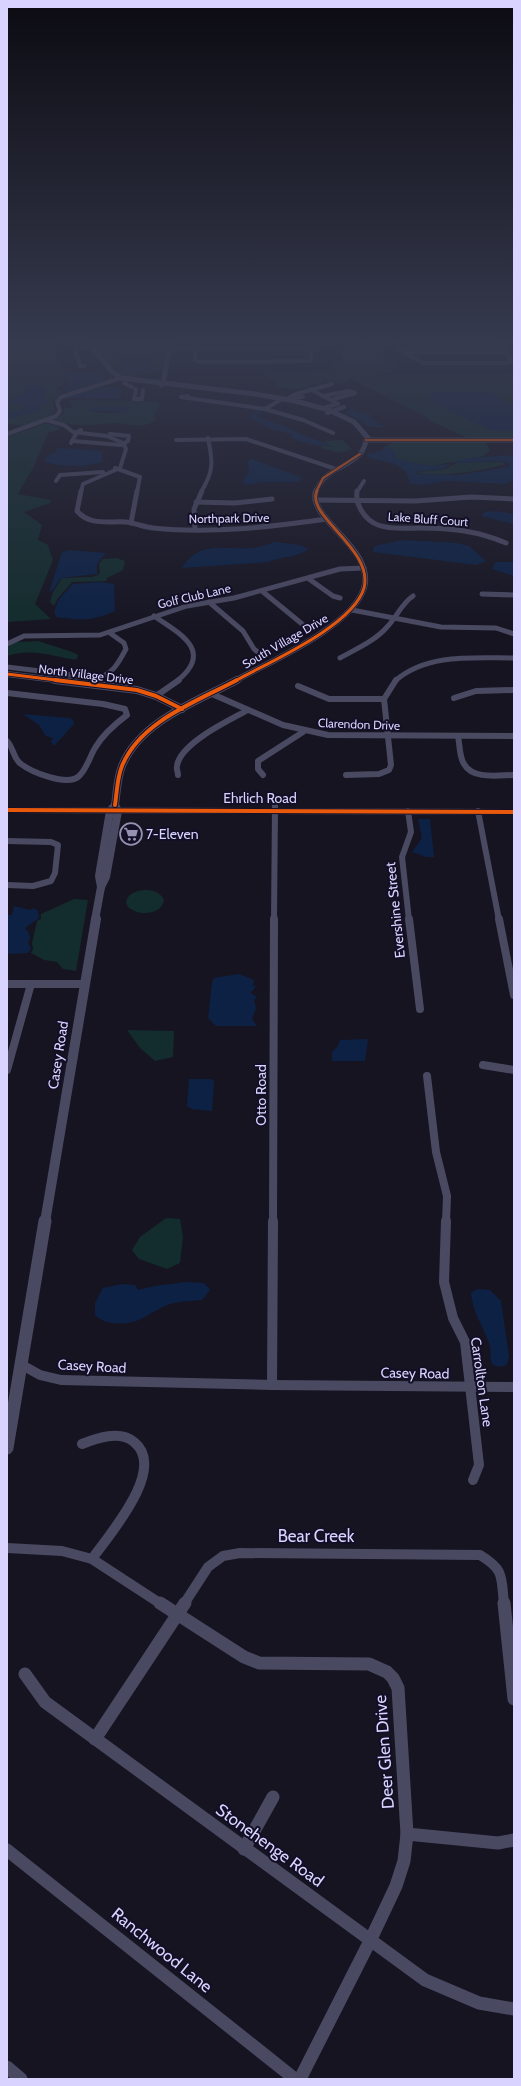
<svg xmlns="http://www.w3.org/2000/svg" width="521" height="2086" font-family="Cabin,sans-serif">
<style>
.green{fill:#132c2d;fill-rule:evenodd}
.water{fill:#0d2144}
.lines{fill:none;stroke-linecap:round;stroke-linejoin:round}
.minor-far5{stroke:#4a4962;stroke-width:4}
.minor-far4{stroke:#4a4962;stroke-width:5}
.minor-far3{stroke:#4a4962;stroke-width:6}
.minor-far2{stroke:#4a4962;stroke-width:8}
.minor-far1{stroke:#4a4962;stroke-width:10}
.minor{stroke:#4a4962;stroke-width:13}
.tertiary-far4{stroke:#4a4962;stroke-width:5}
.tertiary-far3{stroke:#4a4962;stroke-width:6}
.tertiary-far2{stroke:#4a4962;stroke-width:8}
.tertiary-far1{stroke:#4a4962;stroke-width:10}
.tertiary{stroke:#4a4962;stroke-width:13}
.secondary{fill:#575674;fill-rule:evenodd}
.cycleway-far2-casing{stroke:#130f26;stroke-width:4}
.cycleway-far1-casing{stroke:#130f26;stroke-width:4.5}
.cycleway-casing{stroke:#130f26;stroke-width:6}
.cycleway-far2{stroke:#e8590c;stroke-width:2.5}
.cycleway-far1{stroke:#e8590c;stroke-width:3}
.cycleway{stroke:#e8590c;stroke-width:4}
.labels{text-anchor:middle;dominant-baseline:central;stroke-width:4;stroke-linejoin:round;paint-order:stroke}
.far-street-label{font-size:12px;fill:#d9d4ff;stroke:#130f26}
.street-label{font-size:14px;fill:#d9d4ff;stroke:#130f26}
.poi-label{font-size:14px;fill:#d9d4ff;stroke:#130f26;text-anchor:start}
.near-street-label{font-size:17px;fill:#d9d4ff;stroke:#130f26}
</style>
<rect width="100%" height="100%" fill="#161421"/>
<g class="green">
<path d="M7,342H51L56,345L58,364L67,373L62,378L67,381L57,389L62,392L53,402L55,411L50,416L24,426L7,424Z"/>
<path d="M91,342H167L162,372L124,377L113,370Z"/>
<path d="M365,342H374L379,352L396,364L395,371L374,374L376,375L514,374V438H468L432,422L428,418L358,382L347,378L350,381L336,384L332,382L338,380L322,382L297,390L277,387L275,380L267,376L268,373H311L332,370L333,365L343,360L340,352Z"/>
<path d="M69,400L156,401L159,403V408L155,412V421C143,430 126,422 113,423C95,425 71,428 55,419L64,413L63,409L72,408ZM124,406L130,407V409C121,416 101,413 90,411V409Z"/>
<path d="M46,423L57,426L60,429L48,433L33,468L18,494L51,500L50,503L24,512L42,525L38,540L48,545L53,560L35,604L51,619L7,622V437Z"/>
<path d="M342,440L352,449C339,456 330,450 317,446L333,447L323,441Z"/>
<path d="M392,442H486L490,451L483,456L431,466L398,459L392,449L385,446L391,444Z"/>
<path d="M501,462L506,464C486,470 435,479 416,472L443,470L457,463Z"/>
<path d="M117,558L125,561L123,570L107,578L106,581L72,582L58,598L54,606L50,602L53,592L62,578L92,577L98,575L100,572L99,564L103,559Z"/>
<path d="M39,641C50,646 71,650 78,655L77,659C69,660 63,657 55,656C38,652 23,651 7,656V647L16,642Z"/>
<path d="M144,890C152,890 160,891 164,900C161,916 138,916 128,907L126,903C127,894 135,891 144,890Z"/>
<path d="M74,899L88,900L76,971L63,969L57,962L44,960L31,953L33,949L32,943L37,921L41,919V914Z"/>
<path d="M127,1030L174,1031L173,1057L155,1061L140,1048Z"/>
<path d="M166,1218L180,1219L183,1237L180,1263L167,1269L139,1259L132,1250L140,1237Z"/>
</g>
<g class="water">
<path d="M123,356L137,359L153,358V370L128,373L117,359Z"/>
<path d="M92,372L107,379L70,392L60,390L69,385L68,380L63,377L69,373Z"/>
<path d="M35,383L47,388L43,395L48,401L39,407V413L26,414L15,418H7V410L16,411L25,407L22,404L7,405V403L15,400V396L24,392V386Z"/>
<path d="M105,387H113L122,391L120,399L68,398L70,396Z"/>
<path d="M440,392H488L497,395L503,404L514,406V431H494L457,415L427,398L431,394Z"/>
<path d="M124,406L129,407V409L123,412L90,410V408L94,407Z"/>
<path d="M259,409L263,410L257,417L286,426L293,431L332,446C318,447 301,443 289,436L293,435L272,429L251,419L249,416Z"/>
<path d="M352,409L358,412L370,414L372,417L371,418L380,425L389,427H369L345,412Z"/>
<path d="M385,446L392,449L398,459L431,466L451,464L442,469L414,472L419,474L458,475L508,467L510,463L501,461L452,463L467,458L514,455V479L506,484L447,481L420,485L410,483L406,472L395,464L369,458L367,454L381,451Z"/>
<path d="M58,448L102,451V462C85,467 61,468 44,461L49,455L57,452L56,450Z"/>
<path d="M251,459L301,477V482H265L246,485L242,482L249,472L248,462Z"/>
<path d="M497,511L514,514V524L481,516L485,512Z"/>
<path d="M404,540L457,543L469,546L486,561L476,565L373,552L374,546Z"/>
<path d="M275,542L300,545L308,549C298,558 281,556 269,562L182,568C199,540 223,550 251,548C259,548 267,544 275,542Z"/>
<path d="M70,550L106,553L97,564V574L61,578L52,591L49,592L62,552Z"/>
<path d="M495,562H514V576L492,569Z"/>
<path d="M100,582L114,584L115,611C90,622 82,620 56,617L54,612L59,599L73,584Z"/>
<path d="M23,714L69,718L73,720L74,724L54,746L51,742L53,738L46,736L39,725Z"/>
<path d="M418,819H430L434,857H426L412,852L422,838Z"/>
<path d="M14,906L30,910L34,908L38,911L39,918L25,928L29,933L30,940L28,942L31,949L28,953L7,954V915H12Z"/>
<path d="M239,974L254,980L253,986H256L251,993L257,997L254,1000L256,1008L252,1019L257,1026H216L208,1018L212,983L214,978Z"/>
<path d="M368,1039L365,1061H332V1052L338,1046L340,1040Z"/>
<path d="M189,1079H210L214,1081L212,1111L192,1109L187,1106Z"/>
<path d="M186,1282L204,1283L210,1290L202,1300C193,1301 183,1301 174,1303C162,1306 152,1313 141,1319C129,1325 104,1326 95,1315V1303L103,1288L122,1284L135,1285L138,1290L154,1286Z"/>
<path d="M477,1289L490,1290L501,1301L509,1356L507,1364C501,1368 497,1367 492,1364C489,1357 492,1350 489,1343C483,1326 472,1311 471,1293Z"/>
</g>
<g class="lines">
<g class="minor-far5">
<path d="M397,342L399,349L423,363H509L511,362L503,342"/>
<path d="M169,348H196"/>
<path d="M196,348H306L311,350V361L199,362L195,360Z"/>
<path d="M404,352H507"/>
<path d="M85,366H80L75,349L93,346"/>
<path d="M124,383L132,387"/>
<path d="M136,389L134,399H142L143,390"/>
<path d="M310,389L338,404L326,407"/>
<path d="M296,394L303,397H290Z"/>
<path d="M296,394L332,384"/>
<path d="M323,396L349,391L355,393L331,400"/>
<path d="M190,398L187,396L181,397L265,409L303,420L333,433"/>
<path d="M265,409L282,399"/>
<path d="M327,413L344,407"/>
<path d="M46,420L64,425L73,432L107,436L123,443L126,449L120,468L83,484L81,492"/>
<path d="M7,434L56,416L60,411L57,402L61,397L121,378"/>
<path d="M176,440L246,439L336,469"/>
<path d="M73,441L121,445L128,441L129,436L110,434"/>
<path d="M71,443L77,432L81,430"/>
<path d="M115,468L140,477L137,492"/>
<path d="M56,481L60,475L103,472"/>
<path d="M201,492C214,471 213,462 208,438"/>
<path d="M357,492L364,481"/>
</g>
<g class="minor-far4">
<path d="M81,491L77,511C90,526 108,521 126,522C135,523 144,527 153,528C211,534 269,527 327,519"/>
<path d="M357,491C355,505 365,520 378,525C390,530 409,528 421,528C451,528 478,531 506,543"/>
<path d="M315,500L416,501L471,497L514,499"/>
<path d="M196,502L235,503L272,499"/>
<path d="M131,523L137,491"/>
<path d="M195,529L194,509L202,491"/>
<path d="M309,579L333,596L340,598"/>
<path d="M262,591L307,628"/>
<path d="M482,594L514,595"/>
<path d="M209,602L243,631L254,649L259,653"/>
<path d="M352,610L441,627L496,628L514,634"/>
<path d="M154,616C179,633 215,651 177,681"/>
<path d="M7,644L24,636L100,635L187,606L234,598L340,569L364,568"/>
<path d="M340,658C356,649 375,641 387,627C397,617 401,604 413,596"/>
<path d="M7,667L98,678C113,674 119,662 126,649L124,643L110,633"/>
<path d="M395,681C427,653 474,658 514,658"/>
</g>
<g class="minor-far3">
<path d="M298,686L329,699H384"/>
<path d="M7,693L103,704L125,709L127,715C115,724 103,734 95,748C90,756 86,771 78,777C66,786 31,772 21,764C13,759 14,748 7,741"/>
<path d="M212,694L283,725L328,735L514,736"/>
<path d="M156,696L179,680"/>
<path d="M454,698L476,691L514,690"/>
<path d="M458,736C460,745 459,756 464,764C473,780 499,775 514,775"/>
<path d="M178,775C178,772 176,768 177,766C180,743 230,720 248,710"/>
<path d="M263,775L258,769V761L303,732"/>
<path d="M346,775L379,774L389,770L391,765L384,699L396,680"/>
<path d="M408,811L411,832L402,857L409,920"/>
<path d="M478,811L499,920"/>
<path d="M7,841L51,842L58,845L55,873L51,881L33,886L7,885"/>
<path d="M274,920L275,805"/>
</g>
<g class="minor-far2">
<path d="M409,919L420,1009"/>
<path d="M499,919L514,995"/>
<path d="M7,984H84"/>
<path d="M483,1065L514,1070"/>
<path d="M7,1070L31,984"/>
<path d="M427,1076L436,1152L447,1196L446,1222"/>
<path d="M273,1222L274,919"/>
</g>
<g class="minor-far1">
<path d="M446,1221L444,1282L453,1318L465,1342L479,1465L473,1480"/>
<path d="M22,1365L40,1375L61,1380L272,1385L514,1387"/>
<path d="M272,1385L273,1221"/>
<path d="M82,1444C97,1438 120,1430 134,1442C168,1469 108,1536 92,1559"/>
<path d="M7,1548L62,1551L92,1559L161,1604"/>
<path d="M184,1604L208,1567L223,1556L240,1553L480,1555C505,1570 501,1577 504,1604"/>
</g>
<g class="minor">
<path d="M160,1603L244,1657L259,1663L369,1664L387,1672L393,1678L398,1688L407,1834L404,1861L396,1886L370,1941L300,2079"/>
<path d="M504,1603L514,1699"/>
<path d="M25,1674L45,1702L425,1980L479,2003L514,2009"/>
<path d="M95,1739L185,1603"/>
<path d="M407,1834L498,1843L514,1840"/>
<path d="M244,1849L273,1797"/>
<path d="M7,1850L295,2079"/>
<path d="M7,2067L21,2079"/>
</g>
<g class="tertiary-far4">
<path d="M88,342L111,371L121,378L255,394L295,401L329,410L354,422L368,438C364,443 365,449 360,454C344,470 325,468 316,492"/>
<path d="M161,385L163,384L170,342"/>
<path d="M366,440H514"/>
</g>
<g class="tertiary-far3">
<path d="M7,674L64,681"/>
<path d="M235,681C269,662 353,626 364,588C375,548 307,519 316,491"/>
</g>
<g class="tertiary-far2">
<path d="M55,680L137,690L156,696L182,709"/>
<path d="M115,805C117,792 117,778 122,766C140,721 198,701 237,680"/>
<path d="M101,887L99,876L110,811L115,805"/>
<path d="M95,920L101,887L106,877L118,811L115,805"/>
</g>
<path class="tertiary-far1" d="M45,1222L96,919"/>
<path class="tertiary" d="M7,1448L45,1221"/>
<path class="secondary" d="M7,807L514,809V815L7,813Z"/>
<g class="cycleway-far2-casing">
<g id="cycleway-far2">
<path d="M366,440H514"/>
<path d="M316,492L323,478L360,454"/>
</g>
</g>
<g class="cycleway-far1-casing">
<g id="cycleway-far1">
<path d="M7,674L64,681"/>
<path d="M235,681C269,662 353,626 364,588C374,549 305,516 317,491"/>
</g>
</g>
<g class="cycleway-casing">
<g id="cycleway">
<path d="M55,680L137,690L156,696L182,709"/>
<path d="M115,805C117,792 117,778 122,766C140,721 198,701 237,680"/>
<path d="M7,810L514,812"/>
</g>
</g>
<use href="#cycleway-far2" class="cycleway-far2"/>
<use href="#cycleway-far1" class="cycleway-far1"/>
<use href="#cycleway" class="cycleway"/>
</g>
<linearGradient id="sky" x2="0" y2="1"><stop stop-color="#0c0b12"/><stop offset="0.54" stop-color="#363a4e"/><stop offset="1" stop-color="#363a4e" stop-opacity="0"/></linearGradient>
<rect width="521" height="634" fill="url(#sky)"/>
<defs>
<g id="supermarket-ring" transform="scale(1.15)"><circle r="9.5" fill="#130f26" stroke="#9591b1" stroke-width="1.5"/><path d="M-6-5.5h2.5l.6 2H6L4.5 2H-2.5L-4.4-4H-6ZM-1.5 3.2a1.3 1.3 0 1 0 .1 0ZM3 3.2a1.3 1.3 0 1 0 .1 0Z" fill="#9591b1"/></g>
</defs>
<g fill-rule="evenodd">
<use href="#supermarket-ring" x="131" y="834"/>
</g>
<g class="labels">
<g class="far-street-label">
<text transform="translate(229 518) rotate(-1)">Northpark Drive</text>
<text transform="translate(428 519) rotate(4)">Lake Bluff Court</text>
<text transform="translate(194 596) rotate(-13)">Golf Club Lane</text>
<text transform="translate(285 641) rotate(-30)">South Village Drive</text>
<text transform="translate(86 674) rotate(7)">North Village Drive</text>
<text transform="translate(359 724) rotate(2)">Clarendon Drive</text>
</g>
<g class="street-label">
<text x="260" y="798">Ehrlich Road</text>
<text transform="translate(395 910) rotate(-96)">Evershine Street</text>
<text transform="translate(58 1055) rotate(-81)">Casey Road</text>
<text transform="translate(261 1095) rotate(-90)">Otto Road</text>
<text transform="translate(92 1366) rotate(3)">Casey Road</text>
<text transform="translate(415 1373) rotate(1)">Casey Road</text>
<text transform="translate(482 1382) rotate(82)">Carrollton Lane</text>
</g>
<g class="poi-label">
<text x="146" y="834">7-Eleven</text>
</g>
<g class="near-street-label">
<text x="316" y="1536">Bear Creek</text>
<text transform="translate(384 1752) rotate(-94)">Deer Glen Drive</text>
<text transform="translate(270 1845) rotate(36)">Stonehenge Road</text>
<text transform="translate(162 1950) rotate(39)">Ranchwood Lane</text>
</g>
</g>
<rect width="521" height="2086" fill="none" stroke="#d9d4ff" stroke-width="16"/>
</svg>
